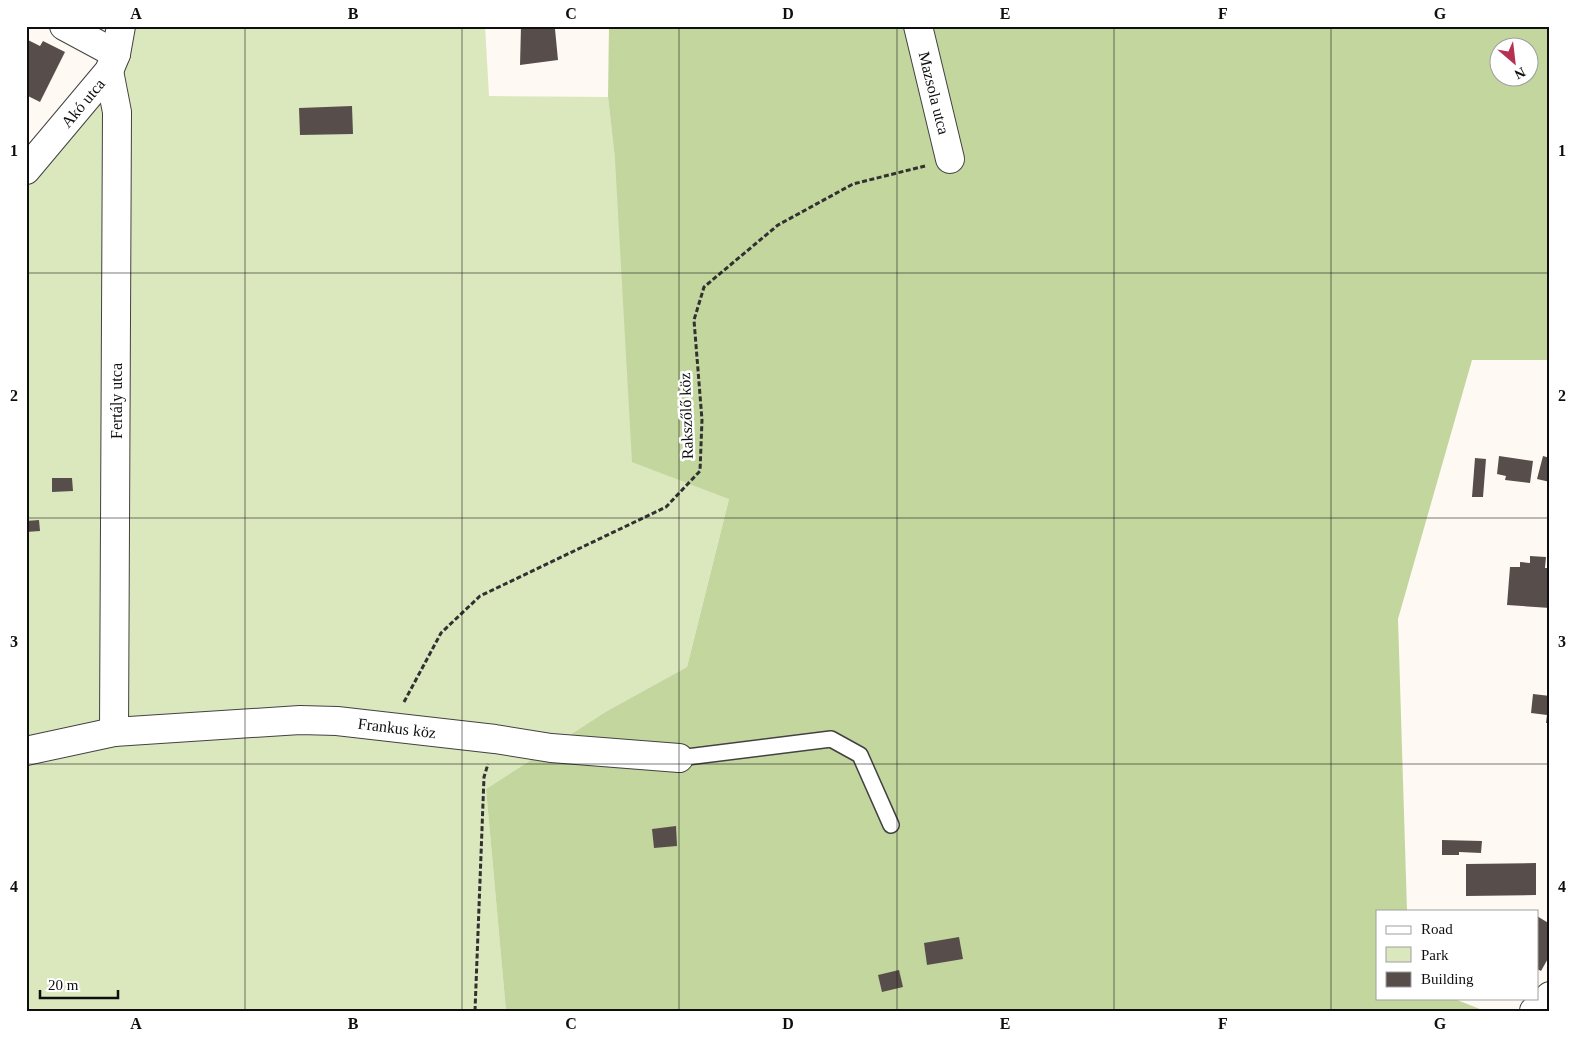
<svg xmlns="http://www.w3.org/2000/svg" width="1576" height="1037" font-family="Georgia,serif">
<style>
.green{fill:#dbe7bd}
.forest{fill:#c3d69d;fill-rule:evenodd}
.building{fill:#574e4c}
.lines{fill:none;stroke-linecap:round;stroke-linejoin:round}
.lane-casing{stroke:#424242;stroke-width:18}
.street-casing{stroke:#424242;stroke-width:30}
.path{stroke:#313131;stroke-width:3;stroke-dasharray:5 2.5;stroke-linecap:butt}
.lane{stroke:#fff;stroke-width:15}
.street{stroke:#fff;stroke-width:28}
.grid{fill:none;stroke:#0f0f0f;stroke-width:1;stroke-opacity:0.55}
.labels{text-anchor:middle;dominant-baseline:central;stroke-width:5;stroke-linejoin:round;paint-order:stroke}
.street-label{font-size:16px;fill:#0f0f0f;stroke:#fff}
.neatline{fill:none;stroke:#0f0f0f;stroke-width:2}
.grid-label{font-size:16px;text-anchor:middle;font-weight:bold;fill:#0f0f0f}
</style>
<rect width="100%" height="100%" fill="#fef9f2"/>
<path class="green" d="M110,26H485L489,96L608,97L615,159L729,499L687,667L607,711L486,789L506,1011H26V147L101,64Z"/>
<path class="forest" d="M609,26H1550V360H1472L1398,619L1407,911H1377V998H1452L1485,1011H506L486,789L607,711L687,667L729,499L632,462L615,159L608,97ZM1498,48H1528V78H1498Z"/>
<g class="building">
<path d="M521,26H583V28L555,29L558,60L520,65Z"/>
<path d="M26,39L40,46L43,41L65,52L40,102L26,95Z"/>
<path d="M352,106L353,134L300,135L299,108Z"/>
<path d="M1499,456L1533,461L1530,483L1505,480L1506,476L1497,474Z"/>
<path d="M1543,456L1550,458V482L1537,479Z"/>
<path d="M1475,458L1486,459L1483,497H1472Z"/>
<path d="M52,478H72L73,491L52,492Z"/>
<path d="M39,520L40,531L26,532V521Z"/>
<path d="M1530,556L1546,557L1545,568H1550V608L1507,605L1510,567H1520V562L1530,563Z"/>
<path d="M1533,694L1550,696V723H1546L1547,715L1531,713Z"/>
<path d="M676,826L677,846L654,848L652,829Z"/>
<path d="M1442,840L1482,841L1481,853L1459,852V855H1442Z"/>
<path d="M1536,863V895L1466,896V864Z"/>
<path d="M1537,916L1550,924V955L1541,971L1537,969Z"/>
<path d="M959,937L963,959L927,965L924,943Z"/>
<path d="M899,970L903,987L882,992L878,975Z"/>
</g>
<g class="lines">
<g class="lane-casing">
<path id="lane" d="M679,758L831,739L860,755L891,825"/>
</g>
<g class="street-casing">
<g id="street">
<path d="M64,26L116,54"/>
<path d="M918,26L950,159"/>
<path d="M109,71L117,112L114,732"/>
<path d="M26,170L109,71L116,54L121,26"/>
<path d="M26,751L114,732L300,720L337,721L495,739L551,748L679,758"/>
<path d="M1534,1011L1550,996"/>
</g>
</g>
<g class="path">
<path d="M404,702L441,633L480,596L666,507L700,471L702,420L694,320L704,287L778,225L853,184L925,166"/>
<path d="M475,1011L484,777L488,764"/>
</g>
<use href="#lane" class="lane"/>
<use href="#street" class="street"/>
</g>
<path class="grid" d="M245,26V1011M462,26V1011M679,26V1011M897,26V1011M1114,26V1011M1331,26V1011M26,273H1550M26,518H1550M26,764H1550"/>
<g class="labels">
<g class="street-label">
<text transform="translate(934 93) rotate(76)">Mazsola utca</text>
<text transform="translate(83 103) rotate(-50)">Akó utca</text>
<text transform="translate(116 401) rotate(-90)">Fertály utca</text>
<text transform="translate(686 416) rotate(-92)">Rakszőlő köz</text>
<text transform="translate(397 728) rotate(7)">Frankus köz</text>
</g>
</g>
<rect width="1576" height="1037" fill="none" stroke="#ffffff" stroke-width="55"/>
<rect x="1376" y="910" width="162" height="90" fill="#ffffff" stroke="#9f9f9f"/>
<rect x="1386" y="926" width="25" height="8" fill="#ffffff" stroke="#9f9f9f"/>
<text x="1421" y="934" font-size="15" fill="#0f0f0f">Road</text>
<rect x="1386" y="947" width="25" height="15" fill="#dbe7bd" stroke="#9f9f9f"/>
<text x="1421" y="960" font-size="15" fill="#0f0f0f">Park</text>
<rect x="1386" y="972" width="25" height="15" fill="#574e4c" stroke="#9f9f9f"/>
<text x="1421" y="984" font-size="15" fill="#0f0f0f">Building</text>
<g transform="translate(1514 62) rotate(152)"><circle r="24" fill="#ffffff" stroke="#9f9f9f"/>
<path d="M0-4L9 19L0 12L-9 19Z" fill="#b63052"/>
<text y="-8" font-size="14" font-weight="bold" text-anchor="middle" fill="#0f0f0f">N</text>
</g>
<path d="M40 990v8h78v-8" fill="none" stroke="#0f0f0f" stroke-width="2.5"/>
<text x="48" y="990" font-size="15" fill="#0f0f0f" stroke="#ffffff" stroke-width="4" paint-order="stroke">20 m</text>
<rect x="28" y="28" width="1520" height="982" class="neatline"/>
<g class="grid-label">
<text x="136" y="19">A</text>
<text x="353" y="19">B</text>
<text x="571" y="19">C</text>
<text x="788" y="19">D</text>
<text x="1005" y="19">E</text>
<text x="1223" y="19">F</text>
<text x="1440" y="19">G</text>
<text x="14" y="156">1</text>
<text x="1562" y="156">1</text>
<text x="14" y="401">2</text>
<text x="1562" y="401">2</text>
<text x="14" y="647">3</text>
<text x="1562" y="647">3</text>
<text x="14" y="892">4</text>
<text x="1562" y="892">4</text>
<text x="136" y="1029">A</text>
<text x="353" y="1029">B</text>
<text x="571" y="1029">C</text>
<text x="788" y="1029">D</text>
<text x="1005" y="1029">E</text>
<text x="1223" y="1029">F</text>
<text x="1440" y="1029">G</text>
</g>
</svg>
